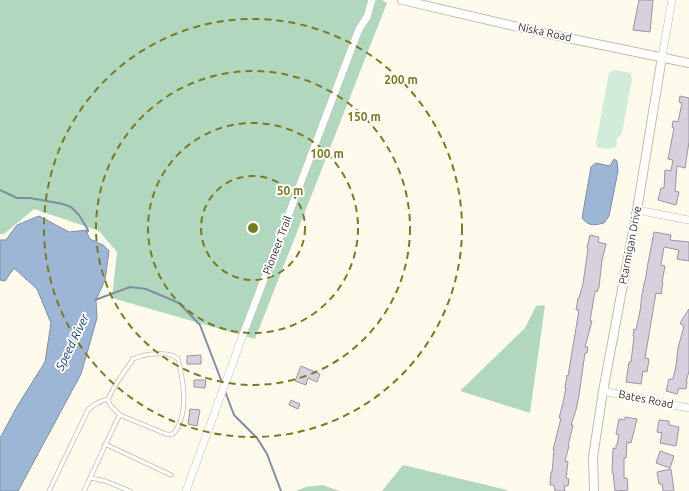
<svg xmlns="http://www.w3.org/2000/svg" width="689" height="491" font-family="Ubuntu,sans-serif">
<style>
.green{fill:#d2ecda}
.forest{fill:#b2d7bf}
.water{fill:#9eb6d5;stroke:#7f8fa3}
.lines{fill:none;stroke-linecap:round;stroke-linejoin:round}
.stream{stroke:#7f8fa3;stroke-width:2}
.building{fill:#d7d0dd;stroke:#9b94a1}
.service-casing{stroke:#c0bcaf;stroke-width:5}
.minor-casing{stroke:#c0bcaf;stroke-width:8}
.tertiary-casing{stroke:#c0bcaf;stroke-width:10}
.service{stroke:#fff;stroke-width:3.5}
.minor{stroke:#fff;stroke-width:7}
.tertiary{stroke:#fff;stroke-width:8}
.ring{fill:none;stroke:#797b23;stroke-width:2;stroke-dasharray:7 5}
.labels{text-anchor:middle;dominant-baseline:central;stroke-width:4;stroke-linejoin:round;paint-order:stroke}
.street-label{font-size:11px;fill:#36342f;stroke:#fff}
.water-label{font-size:12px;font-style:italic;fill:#13375e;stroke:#fff}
.centre{fill:#797b23;stroke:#fff;stroke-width:2}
.ring-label{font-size:12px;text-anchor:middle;font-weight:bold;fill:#797b23;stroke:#fff;stroke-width:4;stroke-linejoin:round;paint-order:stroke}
</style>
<rect width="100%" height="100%" fill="#fffbec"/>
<path class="green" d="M615,70L631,73L632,80L622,133L617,139L616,147C609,150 604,149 597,147L596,143L609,73Z"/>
<g class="forest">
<path d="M0,0H382L387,3L255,339L112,298L117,252L99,231L34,209L4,234H0Z"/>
<path d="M545,305L530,413L460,391L525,328L536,306Z"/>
<path d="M403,465L507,490V491H382Z"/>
<path d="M323,485L336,490L341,491H296L306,487Z"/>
</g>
<g class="water">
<path d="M614,159L617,161L618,171L609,216L604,223C595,225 589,227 582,218L591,167L596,163L610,166Z"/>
<path d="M39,216L69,232L88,230L89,231L87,233L90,239L103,245L109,251L105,280L96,300L97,318L81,374L18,491H0V438L18,405L45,362L51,323L37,289L14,268L5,281L0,280V240H6L17,225Z"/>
</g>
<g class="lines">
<g class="stream">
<path d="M0,190L17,198H30L63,204L71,207L79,215L88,230L87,231"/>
<path d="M95,300L130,287L146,289L179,303L200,325L223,385"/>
<path d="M225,391L234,415L257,438L267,454L281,491"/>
</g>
</g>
<g class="building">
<path d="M639,0H653L650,32L633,30Z"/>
<path d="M680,96L689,98V142L685,168L677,166L675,191L679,192L676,205L658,200L661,188H664L665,170L671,171L673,160L668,159L674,128L672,127L673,121L678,122L682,103L679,102Z"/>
<path d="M654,232L671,235L670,240L689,242V261L677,259L679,250L664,247L661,265L665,266L662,282H663L661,294L656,293L645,358L649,359L647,372L643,371L641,384L626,382L629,362H631L634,337L633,336L634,329L636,330L640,311L642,294L646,276L648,263Z"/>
<path d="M590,235L599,237L598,242L606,244L602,260L599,287L597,292L595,291L590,321H592L585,347H588L587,353H585L579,395L576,410L571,425H573L568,446H569L565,461L568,462L566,478L569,479L568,486H564L565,491H555L554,485H550L551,472H552L554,450H553L561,418H559L563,403L566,388H565L567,375L568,376L579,310H576L578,298H579L583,284L588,248H587Z"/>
<path d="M689,309V371L686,382H687L686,389L679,388L677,394L666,391L669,379H673L676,366L678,348L684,326L680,323Z"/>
<path d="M201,355V364H187V356Z"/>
<path d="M301,366L320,374L317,382L308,378L306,385L295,381Z"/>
<path d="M194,380H206L205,388L194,387Z"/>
<path d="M291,400L300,404L298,409L289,405Z"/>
<path d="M190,409L200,410L197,426L188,424Z"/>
<path d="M625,417L637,419L631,443L627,442L626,458H624V478H627L628,490L615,491L613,473H612L613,448L616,449V445H617L619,435L616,434L619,419L625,420Z"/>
<path d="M659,420L669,421V425L679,427L676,446L660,443L662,433L657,432Z"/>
<path d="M660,451L674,456L670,468L656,463Z"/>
<path d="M671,469L674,491H663L662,484H659L657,472Z"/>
</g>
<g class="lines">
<g class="service-casing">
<g id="service">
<path d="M105,444L171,475"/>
<path d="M91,478L105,481L130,491"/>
<path d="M49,491L88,410C94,404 100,401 108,399L116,384L133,359C143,354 170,350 178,359C183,380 188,407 178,427C176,430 175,433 172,434C170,435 168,434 166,434L120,415L110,405L108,399"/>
<path d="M84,491L116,422L120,415"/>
</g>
</g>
<g class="minor-casing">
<g id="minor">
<path d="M662,57L672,0"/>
<path d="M637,210L689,220"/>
<path d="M603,391L689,408"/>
<path d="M186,491L244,332L359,29L367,17L372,0"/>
</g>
</g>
<g class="tertiary-casing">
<g id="tertiary">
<path d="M402,0L544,33L689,63"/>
<path d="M594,491L593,457L603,391L637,210L662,57"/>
</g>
</g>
<use href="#service" class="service"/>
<use href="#minor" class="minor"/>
<use href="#tertiary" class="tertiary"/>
</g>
<g class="ring">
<circle cx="253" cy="228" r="52"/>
<circle cx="253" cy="228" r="105"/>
<circle cx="253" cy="228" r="157"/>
<circle cx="253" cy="228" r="209"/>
</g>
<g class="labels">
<g class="street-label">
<text transform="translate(545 32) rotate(12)">Niska Road</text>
<text transform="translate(277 245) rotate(-69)">Pioneer Trail</text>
<text transform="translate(630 245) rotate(-79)">Ptarmigan Drive</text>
<text transform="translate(646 399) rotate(11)">Bates Road</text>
</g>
<g class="water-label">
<text transform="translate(72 342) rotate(-64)">Speed River</text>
</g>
</g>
<circle cx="253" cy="228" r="6" class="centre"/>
<g class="ring-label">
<text x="401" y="84">200 m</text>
<text x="364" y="121">150 m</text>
<text x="327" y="158">100 m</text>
<text x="290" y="195">50 m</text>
</g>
</svg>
